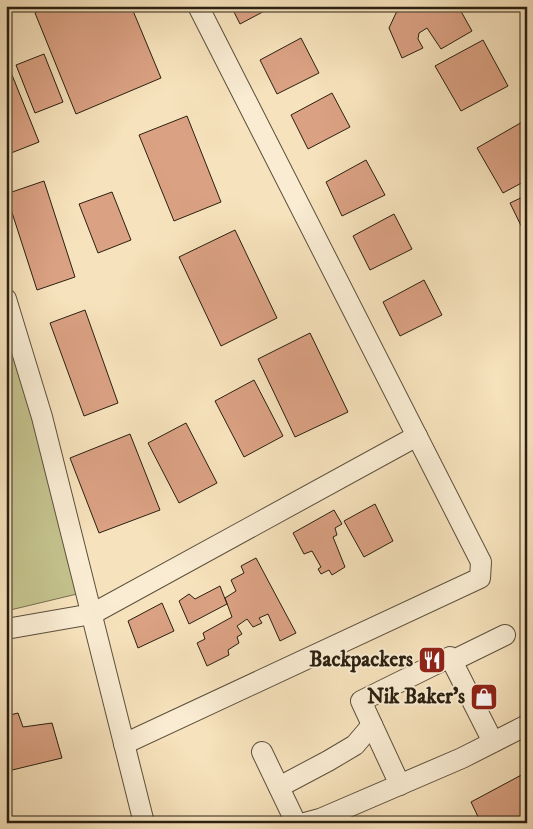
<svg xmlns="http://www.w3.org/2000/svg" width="533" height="829" font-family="'IM FELL DW Pica',serif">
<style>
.green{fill:#c3c18c;stroke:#76704e}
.building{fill:#daa183;stroke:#2a2011}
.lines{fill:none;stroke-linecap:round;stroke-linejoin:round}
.minor-casing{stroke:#5d503c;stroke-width:22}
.minor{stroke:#f9ecd3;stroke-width:20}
.labels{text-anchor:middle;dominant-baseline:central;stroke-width:4;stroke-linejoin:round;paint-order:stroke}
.poi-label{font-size:21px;font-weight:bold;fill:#2a2011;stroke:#f9ecd3;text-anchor:end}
</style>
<rect width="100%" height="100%" fill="#f6e2bc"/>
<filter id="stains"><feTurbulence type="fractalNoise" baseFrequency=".004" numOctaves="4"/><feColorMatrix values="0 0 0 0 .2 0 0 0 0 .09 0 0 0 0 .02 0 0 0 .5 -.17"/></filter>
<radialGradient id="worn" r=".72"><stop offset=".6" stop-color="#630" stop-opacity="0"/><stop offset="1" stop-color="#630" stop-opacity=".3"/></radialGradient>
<path class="green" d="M6,329L37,423L77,594L6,611Z"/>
<g class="building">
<path d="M51,6H131L161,78L76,114L35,13Z"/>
<path d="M231,6H274L240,24Z"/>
<path d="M409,6H458L472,31L441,49L427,28L419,33L418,39L423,48L402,58L389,28L396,13Z"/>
<path d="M301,38L319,73L277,94L260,60Z"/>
<path d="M483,40L508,86L461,111L435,66Z"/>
<path d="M44,54L63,102L35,113L16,65Z"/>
<path d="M6,60L39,142L6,155Z"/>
<path d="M332,93L350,127L308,149L291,115Z"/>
<path d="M187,116L221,202L174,221L139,135Z"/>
<path d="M524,121L527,125V180L503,193L477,148Z"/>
<path d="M366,160L385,195L342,216L326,182Z"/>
<path d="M44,181L75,277L37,290L6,194Z"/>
<path d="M112,192L131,240L98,253L79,204Z"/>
<path d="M527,195V238L510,203Z"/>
<path d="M394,214L412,249L370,270L353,236Z"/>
<path d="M235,230L277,318L221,346L179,257Z"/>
<path d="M424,280L442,315L400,336L383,302Z"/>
<path d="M85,310L118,403L84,416L50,323Z"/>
<path d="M310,333L348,412L295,437L258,359Z"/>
<path d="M254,380L283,436L244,457L215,401Z"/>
<path d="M186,423L217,483L179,503L148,443Z"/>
<path d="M130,434L160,510L99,533L70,458Z"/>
<path d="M375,504L393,541L364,557L344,521Z"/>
<path d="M334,510L342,524L335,528L337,535L333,537L345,567L332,575L329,570L321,574L318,569L321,567L312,551L304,554L293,533Z"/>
<path d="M256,558L296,633L280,641L268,614L259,618L262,623L253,627L247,619L237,626L242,634L237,637L239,643L228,650L229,655L207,666L197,643L205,639L203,633L232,617L225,598L236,591L231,580L244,573L241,566Z"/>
<path d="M220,586L227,604L189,624L179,601L189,594L195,599Z"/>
<path d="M162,603L174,631L138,648L128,621Z"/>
<path d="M18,713L23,727L52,723L62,758L8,771L6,763V716Z"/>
<path d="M527,772V823H481L471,802Z"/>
</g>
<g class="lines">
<g class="minor-casing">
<g id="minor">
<path d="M6,299L42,417L144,823"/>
<path d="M6,629L92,614L417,436"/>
<path d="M452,661L505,635"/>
<path d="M124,744L480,578L481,562L198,6"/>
<path d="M262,752L296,823"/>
<path d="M400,785L361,701L450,657L493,742"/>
<path d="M279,787L328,761L355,745L372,725"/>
<path d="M305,823L320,819L462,758L527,725"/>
</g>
</g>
<use href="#minor" class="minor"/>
</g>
<defs>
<g id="restaurant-square" transform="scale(1.4375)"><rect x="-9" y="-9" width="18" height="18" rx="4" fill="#8f2418" stroke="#f9ecd3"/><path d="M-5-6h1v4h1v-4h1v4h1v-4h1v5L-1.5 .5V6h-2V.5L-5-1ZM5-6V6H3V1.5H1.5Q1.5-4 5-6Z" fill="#fff"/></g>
<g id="shop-square" transform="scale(1.4375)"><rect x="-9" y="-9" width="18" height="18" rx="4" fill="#8f2418" stroke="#f9ecd3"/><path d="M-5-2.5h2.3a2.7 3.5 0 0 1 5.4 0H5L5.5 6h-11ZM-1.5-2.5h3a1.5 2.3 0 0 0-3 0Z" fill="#fff"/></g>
</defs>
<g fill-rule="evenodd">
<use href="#restaurant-square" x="432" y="660"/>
<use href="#shop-square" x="484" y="697"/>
</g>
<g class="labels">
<g class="poi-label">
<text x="413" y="660">Backpackers</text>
<text x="465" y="697">Nik Baker's</text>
</g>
</g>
<rect width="533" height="829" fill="none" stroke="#f6e2bc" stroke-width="25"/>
<rect x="8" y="8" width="518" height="814" fill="none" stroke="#2a2011" stroke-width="2.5"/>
<rect x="12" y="12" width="508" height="804" fill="none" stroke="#2a2011"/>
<rect width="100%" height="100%" filter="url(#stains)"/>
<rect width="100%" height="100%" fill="url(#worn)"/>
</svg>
